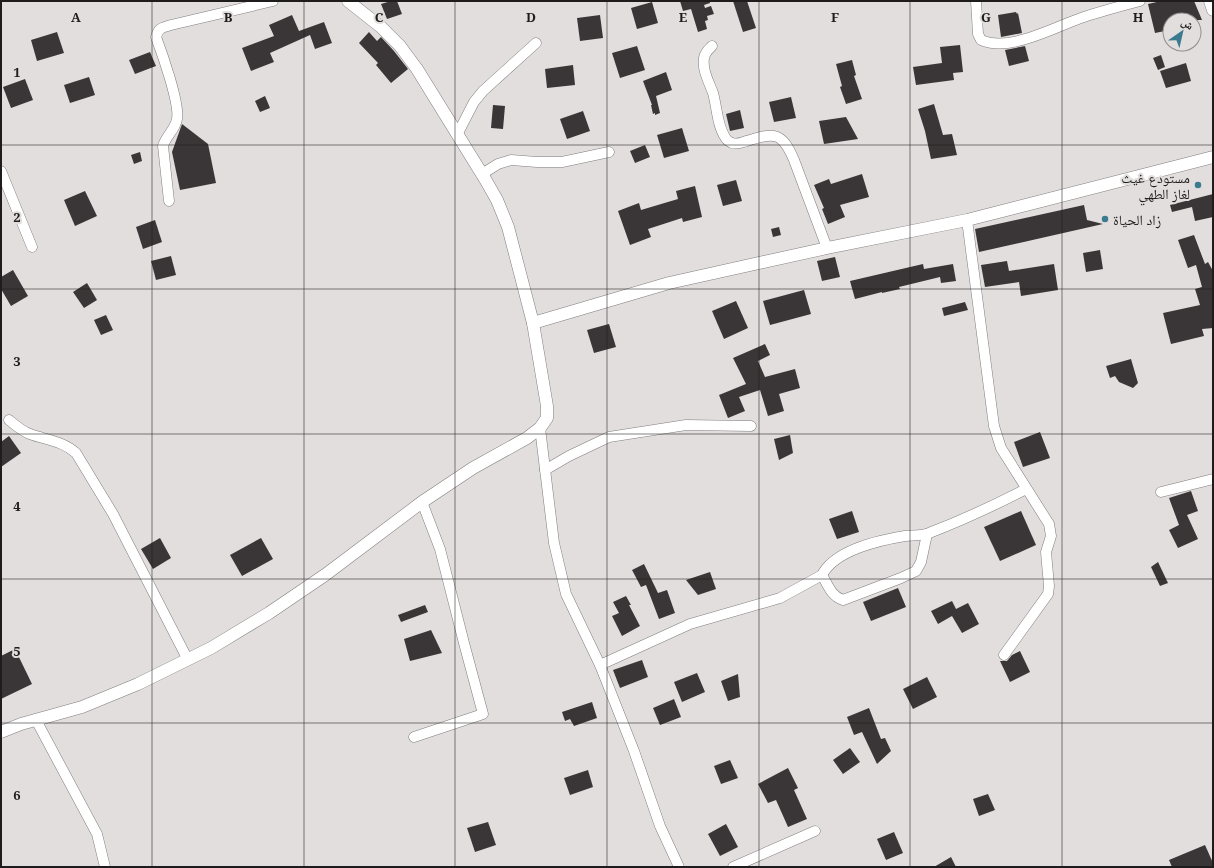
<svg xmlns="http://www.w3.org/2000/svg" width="1214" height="868" font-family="'Noto Serif','Noto Naskh Arabic',serif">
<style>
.building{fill:#3a3637}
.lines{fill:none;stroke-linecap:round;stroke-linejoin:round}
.minor-casing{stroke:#817d7d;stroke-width:11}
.tertiary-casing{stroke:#817d7d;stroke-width:13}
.minor{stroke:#fff;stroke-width:10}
.tertiary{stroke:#fff;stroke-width:12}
.grid{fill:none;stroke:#1e1c1c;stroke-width:1;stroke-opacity:0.55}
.poi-dot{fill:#3b7a8f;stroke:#e3dede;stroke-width:1.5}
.labels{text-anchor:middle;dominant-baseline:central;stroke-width:4;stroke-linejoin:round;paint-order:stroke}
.poi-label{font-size:14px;fill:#1e1c1c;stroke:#e3dede;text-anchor:end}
.grid-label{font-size:13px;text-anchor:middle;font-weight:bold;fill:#1e1c1c;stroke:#e3dede;stroke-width:4;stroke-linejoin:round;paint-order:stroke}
</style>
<rect width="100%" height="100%" fill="#e3dede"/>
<g class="building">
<path d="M391,1H397L402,14L387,19L381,4Z"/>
<path d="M680,1H710V3L704,5L705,8L711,6L714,14L707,16L708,20L705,21L707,29L698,32L691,9L683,11Z"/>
<path d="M733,1H747L756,28L743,32Z"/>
<path d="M1161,1H1194L1202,20H1170V30L1155,33L1148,4Z"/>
<path d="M652,2L658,23L637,29L631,8Z"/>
<path d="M1016,12L1017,14L1018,13L1022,33L1001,37L998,15Z"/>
<path d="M292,15L299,31L324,22L332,43L315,49L310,35L270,53L274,62L251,71L242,48L274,36L269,25Z"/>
<path d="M600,15L603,38L580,41L577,18Z"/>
<path d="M57,32L64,53L37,61L31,40Z"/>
<path d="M369,32L377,41L381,37L394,51L408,69L391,83L376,65L378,63L359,43Z"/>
<path d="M960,45L963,72L953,73L954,80L916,85L913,67L942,63L940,47Z"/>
<path d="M637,46L645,70L620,78L612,53Z"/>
<path d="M1025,46L1029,61L1009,66L1005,50Z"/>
<path d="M150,52L156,66L135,74L129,60Z"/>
<path d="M1161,55L1165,67L1158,70L1153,58Z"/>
<path d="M852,60L856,75L854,76L862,99L846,104L840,87L842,86L836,64Z"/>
<path d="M1186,63L1191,81L1166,88L1160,71Z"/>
<path d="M573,65L575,85L547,88L545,69Z"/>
<path d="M666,72L672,90L656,96L660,113L655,115V113L653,114L651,105H652L643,81Z"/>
<path d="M89,77L95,95L70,103L64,85Z"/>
<path d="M25,79L33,100L11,108L3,87Z"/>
<path d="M265,96L270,108L260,112L255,101Z"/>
<path d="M791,97L796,118L774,122L769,102Z"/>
<path d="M934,104L943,135L952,134L957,155L931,159L925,131L918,109Z"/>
<path d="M493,105L505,106L503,129L491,128Z"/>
<path d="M740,110L744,128L730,131L726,114Z"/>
<path d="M583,111L590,131L567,139L560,119Z"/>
<path d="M846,117L858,139L824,144L819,121Z"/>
<path d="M182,124L208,144L216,183L180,190L172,152Z"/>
<path d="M682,128L689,151L664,158L657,135Z"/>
<path d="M645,145L650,157L635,163L630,151Z"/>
<path d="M140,152L142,161L134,164L131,155Z"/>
<path d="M862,174L869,197L840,205L845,217L828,224L822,209L824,208L814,185L829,179L831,184Z"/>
<path d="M736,180L742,201L723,206L717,185Z"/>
<path d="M695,186L702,217L683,222L682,218L648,229L651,237L630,245L618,211L639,203L641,210L678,199L676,191Z"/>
<path d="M85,191L97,216L75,226L64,200Z"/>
<path d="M1213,194V217L1195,221L1192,207L1172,212L1170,205Z"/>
<path d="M1084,205L1087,220L1103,224L979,252L975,229Z"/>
<path d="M155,220L162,242L143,249L136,227Z"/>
<path d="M779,227L781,235L773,237L771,229Z"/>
<path d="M1194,235L1205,264L1208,262L1213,271V328L1202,329L1204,336L1171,344L1163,313L1200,305L1195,289L1202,287L1196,265L1188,268L1178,240Z"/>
<path d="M1100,250L1103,269L1086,272L1083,253Z"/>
<path d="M171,256L176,275L156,280L151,261Z"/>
<path d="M835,257L840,277L822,281L817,261Z"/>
<path d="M1007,261L1009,271L1054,264L1058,290L1021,296L1019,282L985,287L981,265Z"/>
<path d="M923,264L924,269L953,264L956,281L941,283L940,277L899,287L900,289L882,293V292L855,299L850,281Z"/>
<path d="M13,270L28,296L11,306L1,289V277Z"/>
<path d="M87,283L97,300L84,308L73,292Z"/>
<path d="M804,290L811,314L770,325L763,301Z"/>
<path d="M736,301L748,328L724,339L712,311Z"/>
<path d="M965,302L968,310L944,316L942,308Z"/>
<path d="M106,315L113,330L101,335L94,320Z"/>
<path d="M609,324L616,347L594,353L587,330Z"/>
<path d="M765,344L770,355L758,361L765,377L795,369L800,388L779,394L784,411L768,416L760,390L739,397L745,411L728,418L719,395L746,384L733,358Z"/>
<path d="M1131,359L1138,383L1133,388L1119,382L1115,376L1110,378L1106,366Z"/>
<path d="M1040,432L1050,458L1023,467L1014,442Z"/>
<path d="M790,435L793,453L779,460L774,439Z"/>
<path d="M9,436L21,453L1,467V442Z"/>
<path d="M1191,491L1198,511L1187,515L1198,539L1178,548L1169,530L1179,525L1169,498Z"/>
<path d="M852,511L859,532L837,539L829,519Z"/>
<path d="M1021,511L1036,545L1000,561L984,527Z"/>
<path d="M160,538L171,558L153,569L141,549Z"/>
<path d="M261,538L273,559L242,576L230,555Z"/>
<path d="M1158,562L1168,583L1160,586L1151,567Z"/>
<path d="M644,564L658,593L667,590L675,613L659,619L646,585L641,587L632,570Z"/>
<path d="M710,572L716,589L698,595L686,580Z"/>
<path d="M898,588L906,607L871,621L863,602Z"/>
<path d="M626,596L631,605H629L640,626L622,636L612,616L619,613L613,602Z"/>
<path d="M952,601L956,609L968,603L979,624L962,633L952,616L938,624L931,611Z"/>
<path d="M425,605L428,612L401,622L398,615Z"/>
<path d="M431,630L442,653L410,661L404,639Z"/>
<path d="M15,649L32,684L1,699V656Z"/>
<path d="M1020,651L1030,672L1010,682L1000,661H1007L1012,655Z"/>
<path d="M642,660L648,677L620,688L613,670Z"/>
<path d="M697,673L705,692L682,702L674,682Z"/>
<path d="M738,674L740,697L728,701L721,681Z"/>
<path d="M927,677L937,697L913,709L903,689Z"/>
<path d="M674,699L681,717L660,725L653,708Z"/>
<path d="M592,702L597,718L574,726L570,719L565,721L562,712Z"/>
<path d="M869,708L881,739L885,738L891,751L877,764L862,732L854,735L847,717Z"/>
<path d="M850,748L860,762L843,774L833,760Z"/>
<path d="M730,760L738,778L721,784L714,766Z"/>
<path d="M788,768L798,788L794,790L807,819L788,827L776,800L768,803L758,784Z"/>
<path d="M588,770L593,787L570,795L564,778Z"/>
<path d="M988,794L995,810L979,816L973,799Z"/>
<path d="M488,822L496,845L475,852L467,828Z"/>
<path d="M726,824L738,847L720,856L708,834Z"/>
<path d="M894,832L903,853L886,860L877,839Z"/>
<path d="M1205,845L1213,863V867H1172L1169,860Z"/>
<path d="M951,857L956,867H934Z"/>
</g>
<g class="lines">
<g class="minor-casing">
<g id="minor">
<path d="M976,1L978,34L981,40C1010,53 1056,26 1084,17C1102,11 1121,6 1140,1"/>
<path d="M712,46C708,50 705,52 704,58C702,70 709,82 713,93C717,107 717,125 725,137C726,140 730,142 732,143C737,145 742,142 747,141C775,132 782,132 794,160L827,248"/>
<path d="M457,135L474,102L483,91L536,43"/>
<path d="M1,171L32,247"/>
<path d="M482,174L498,164L511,160L537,162H562L609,152"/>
<path d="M169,201L163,146C166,136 175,130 177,119C180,104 162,53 156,37C159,27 162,28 171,25L273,1"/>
<path d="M967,220L994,426L1001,448L1049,524L1051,536L1046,552L1049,586L1048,594L1004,655"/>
<path d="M9,420C15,425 22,431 30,434C46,440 63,441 76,453L113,514L188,660"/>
<path d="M540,428L554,543L566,594L600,665L634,751L660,826L679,867"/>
<path d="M545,470L569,456L609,437L686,425L751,426"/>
<path d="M1161,492L1213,479"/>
<path d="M822,575C828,585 831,596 843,600L901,578L916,571L921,562L927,534"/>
<path d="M600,665L690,624L780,598L822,575C835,550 880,540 905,536C913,535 922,536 929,533C963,520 995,505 1026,489"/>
<path d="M36,720L97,834L105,867"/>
<path d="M414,737L483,714L464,643L440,549L422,502"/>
<path d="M733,867L815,831"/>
</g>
</g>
<g class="tertiary-casing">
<g id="tertiary">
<path d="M348,1L381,27L400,46L417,69L485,179L497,200L508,227L533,323"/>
<path d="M1210,1L1213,10"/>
<path d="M1,732L21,724L82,707L138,684L211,648L269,613L325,575L422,502L473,468L527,438L540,428L547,418V406L533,323L669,283L827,248L967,220L1213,157"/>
</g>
</g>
<use href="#minor" class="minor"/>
<use href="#tertiary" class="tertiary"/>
</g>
<path class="grid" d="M152,1V867M304,1V867M455,1V867M607,1V867M759,1V867M910,1V867M1062,1V867M1,145H1213M1,289H1213M1,434H1213M1,579H1213M1,723H1213"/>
<g class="poi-dot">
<circle cx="1198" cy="185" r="4"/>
<circle cx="1105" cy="219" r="4"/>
</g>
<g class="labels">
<g class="poi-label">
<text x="1190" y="177">مستودع غيث<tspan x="1190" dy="16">لغاز الطهي</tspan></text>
<text x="1113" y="219" text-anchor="start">زاد الحياة</text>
</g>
</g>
<g class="grid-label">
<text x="76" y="22">A</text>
<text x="228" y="22">B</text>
<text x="379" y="22">C</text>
<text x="531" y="22">D</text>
<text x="683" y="22">E</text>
<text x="835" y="22">F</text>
<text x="986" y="22">G</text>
<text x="1138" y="22">H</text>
<text x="17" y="77">1</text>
<text x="17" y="222">2</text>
<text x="17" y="366">3</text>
<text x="17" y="511">4</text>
<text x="17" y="656">5</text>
<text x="17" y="800">6</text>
</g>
<rect width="1214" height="868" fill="none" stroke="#1e1c1c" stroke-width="4"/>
<g transform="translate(1182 32) rotate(34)"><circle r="19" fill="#e3dede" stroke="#949090"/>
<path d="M0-3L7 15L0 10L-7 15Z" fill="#3b7a8f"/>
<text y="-6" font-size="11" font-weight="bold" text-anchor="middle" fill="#1e1c1c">ش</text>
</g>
</svg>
